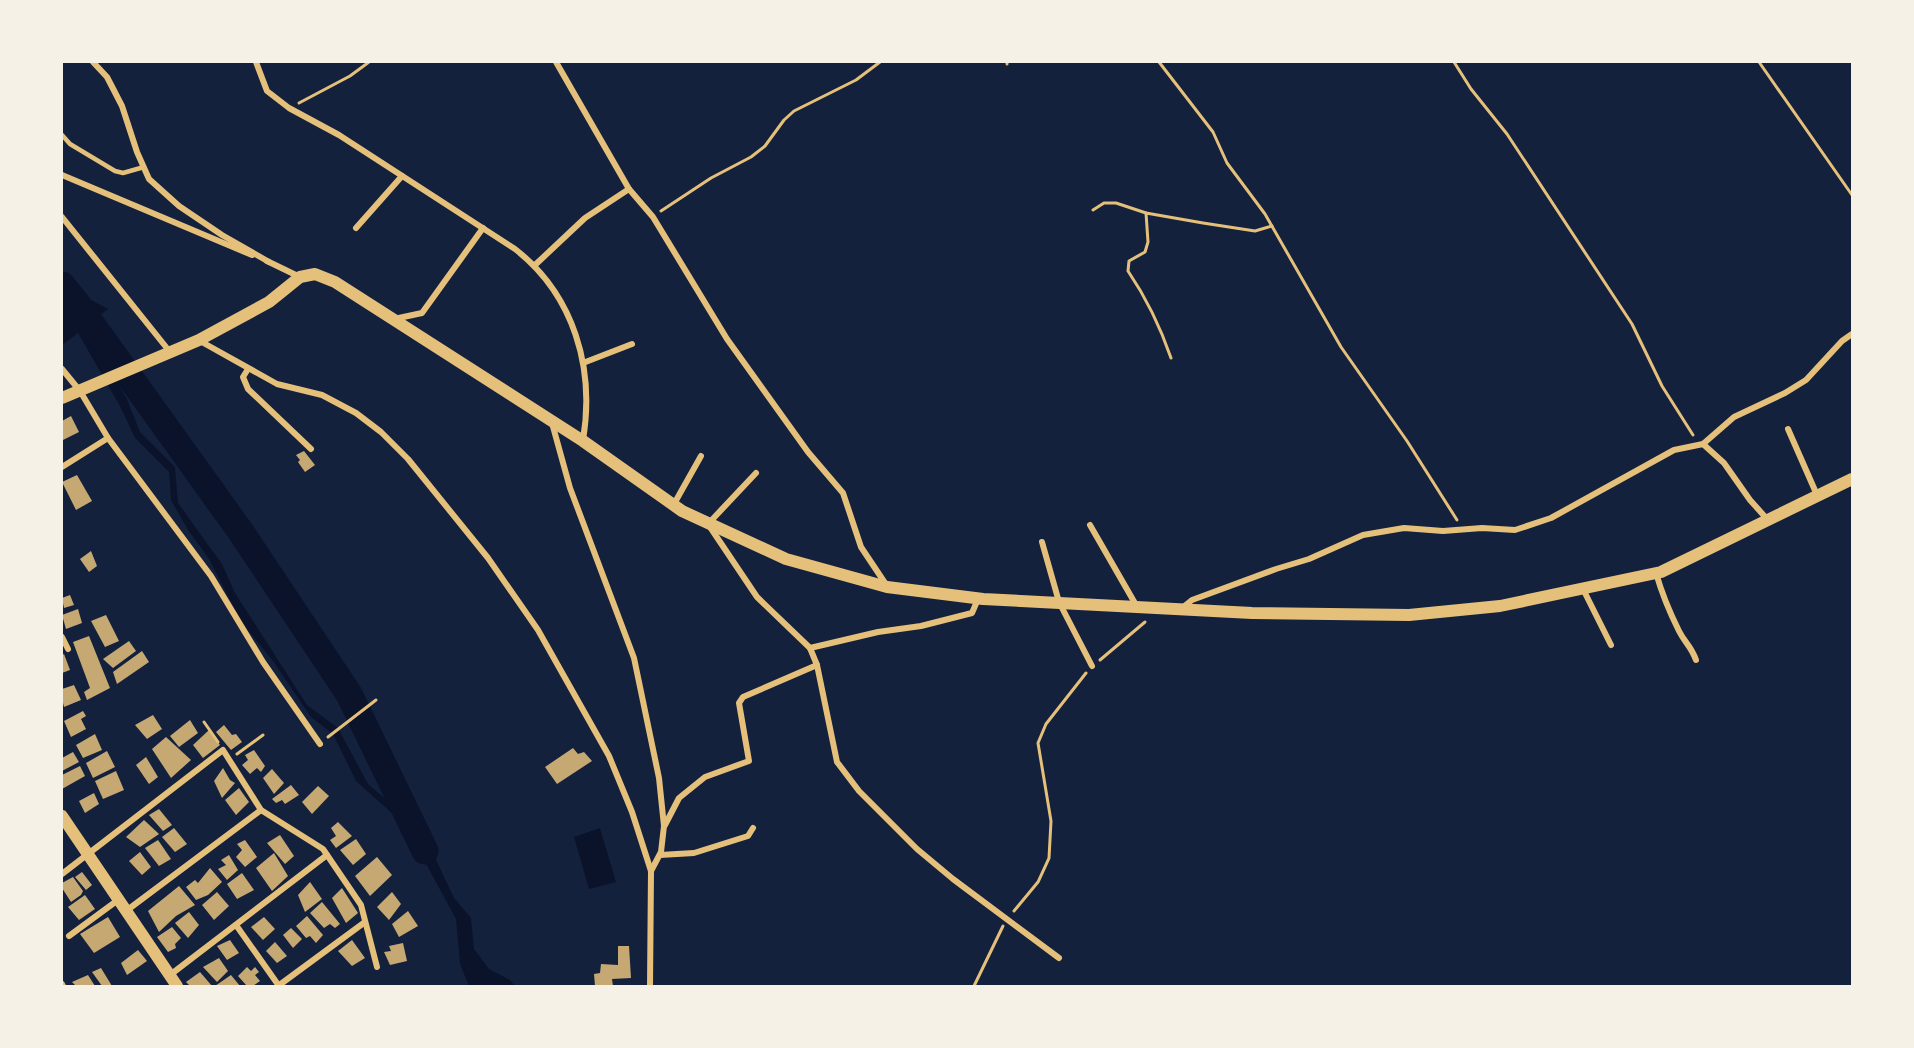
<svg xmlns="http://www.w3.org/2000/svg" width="1914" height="1048" font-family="'Asap Condensed',sans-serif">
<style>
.water{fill:#0b132b}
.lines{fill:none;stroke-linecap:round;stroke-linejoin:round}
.river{stroke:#0b132b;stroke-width:27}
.building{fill:#c6a872}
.path{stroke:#e5c07b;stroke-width:3}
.service{stroke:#e5c07b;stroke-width:4.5}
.minor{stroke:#e5c07b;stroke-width:6}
.secondary{stroke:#e5c07b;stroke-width:12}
</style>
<rect width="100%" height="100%" fill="#14213d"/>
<g class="water">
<path d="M62,295L75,310L91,300L108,309L85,327L127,399L140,432L175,467L178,503L222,564L235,593L287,674L307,705L338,728L368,784L413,822L430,847L454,898L471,918L474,949L489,969L510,980L515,986H469L460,964L456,919L405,825L356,781L333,734L311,717L273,661L242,623L209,559L188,530L171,500L169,472L135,438L120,406L78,333L62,345Z"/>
<path d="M600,828L616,882L589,889L574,837Z"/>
</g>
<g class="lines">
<path class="river" d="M62,285L78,305L241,532L349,694L425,851"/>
</g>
<g class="building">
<path d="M71,416L79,432L63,440L62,421Z"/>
<path d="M304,451L315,465L305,472L298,462L300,460L296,455Z"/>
<path d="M77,475L92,501L76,510L62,482Z"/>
<path d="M91,551L97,566L89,572L80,559Z"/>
<path d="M70,595L74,605L64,608L62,598Z"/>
<path d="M78,609L82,623L66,629L62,615Z"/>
<path d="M106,615L119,641L105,647L91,621Z"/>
<path d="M89,636L110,688L87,700L84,692L90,688L73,642Z"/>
<path d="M129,641L136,651L113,668L103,659Z"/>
<path d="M142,651L149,662L117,684L113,672Z"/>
<path d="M64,654L70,670L62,673V655Z"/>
<path d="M74,685L81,700L64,707L62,699V689Z"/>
<path d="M83,711L86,716L81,719L86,729L71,737L64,721Z"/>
<path d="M153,715L162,729L147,739L135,725Z"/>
<path d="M190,720L198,733L179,747L170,736Z"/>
<path d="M224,725L232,735L236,734L242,742L231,750L216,732Z"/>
<path d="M209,730L220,745L203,758L193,745Z"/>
<path d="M95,734L102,750L83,758L76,745Z"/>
<path d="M166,737L191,760L171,778L152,749Z"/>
<path d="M573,748L578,754L584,752L592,761L557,784L545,767Z"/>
<path d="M254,750L265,766L261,772L257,768L250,774L242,765L248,760L245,755Z"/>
<path d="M107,751L115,767L93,778L86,763Z"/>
<path d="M73,752L79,762L62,771V758Z"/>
<path d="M146,757L158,777L149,784L136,765Z"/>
<path d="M80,766L85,776L62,789V775Z"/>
<path d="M223,768L230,780L235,783L222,798L214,781Z"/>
<path d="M272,769L284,783L274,794L263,778Z"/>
<path d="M116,771L124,790L103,799L95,781Z"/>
<path d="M291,785L299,795L285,804L282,800L276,803L272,799Z"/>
<path d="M318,786L329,796L312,814L302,802Z"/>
<path d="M239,788L249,802L236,815L225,800Z"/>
<path d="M94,793L99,804L85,813L79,801Z"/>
<path d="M159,809L172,825L163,831L149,815Z"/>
<path d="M144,820L159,834L140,847L126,837Z"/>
<path d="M338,822L352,836L336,848L330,840L336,836L331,828Z"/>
<path d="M174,828L187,844L175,852L162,837Z"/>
<path d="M280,835L294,856L285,864L267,843Z"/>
<path d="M356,839L366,854L353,865L340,850Z"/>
<path d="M158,840L171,859L159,866L145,848Z"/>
<path d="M245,840L257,857L245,867L236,857L242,850L237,844Z"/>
<path d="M140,852L151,867L142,875L129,861Z"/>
<path d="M274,853L288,876L272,891L256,868Z"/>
<path d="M229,855L238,870L227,880L218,869L226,865L221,860Z"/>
<path d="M377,857L392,875L370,896L355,876Z"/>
<path d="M210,868L222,882L208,895L196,900L186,887L195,880L198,883Z"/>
<path d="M82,872L92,885L86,890L75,877Z"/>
<path d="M242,873L254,890L237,899L227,884Z"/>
<path d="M73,877L83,891L81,895L71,902L62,888V883Z"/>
<path d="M310,882L322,899L305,912L298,895Z"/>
<path d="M179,886L195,905L176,916L159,932L148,911Z"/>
<path d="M342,888L358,913L346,923L332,898Z"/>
<path d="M217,892L229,906L214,920L202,905Z"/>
<path d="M392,892L401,904L389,920L377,907Z"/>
<path d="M85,895L95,909L79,920L68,907Z"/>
<path d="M322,902L340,924L335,928L330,924L324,928L310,913Z"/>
<path d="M408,911L418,926L399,937L392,924Z"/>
<path d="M189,912L199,925L188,938L175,923Z"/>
<path d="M307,916L323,935L316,943L310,936L306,938L296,926Z"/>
<path d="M108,917L120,937L94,953L80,934Z"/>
<path d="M264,917L275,929L263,940L251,927Z"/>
<path d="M172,927L181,938L175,944L176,948L168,952L157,937Z"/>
<path d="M291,928L302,939L293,948L283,935Z"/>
<path d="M230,940L239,953L227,960L217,946Z"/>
<path d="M352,940L365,958L352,966L338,951Z"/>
<path d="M275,942L287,956L277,963L266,951Z"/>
<path d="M403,943L407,961L390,965L384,952L391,951L389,946Z"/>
<path d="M618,946H629L631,978L612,979L613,986H595L594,974L600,973L601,964L618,965Z"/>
<path d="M138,950L147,961L127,975L121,963Z"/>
<path d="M219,958L228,971L217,982L203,967Z"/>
<path d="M247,967L251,971L255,967L259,972L255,975L260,981L253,986H247L238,976Z"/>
<path d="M101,968L112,986H102L92,972Z"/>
<path d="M200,972L212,986H190L186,982Z"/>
<path d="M88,975L95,986H76L72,982Z"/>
<path d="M231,975L240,986H215Z"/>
</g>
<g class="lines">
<g class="path">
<path d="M1007,62V64"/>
<path d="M1159,62L1213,132L1227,163L1265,214L1341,347L1407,441L1457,520"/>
<path d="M1454,62L1471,89L1507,134L1632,324L1662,386L1693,435"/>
<path d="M1759,62L1852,195"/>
<path d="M299,103L350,76L369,62"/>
<path d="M1093,210L1104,203H1116L1146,213L1203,223L1255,231L1272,226"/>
<path d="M661,211L711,178L751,157L765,146L784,120L794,111L856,80L880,62"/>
<path d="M1146,213L1148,242L1145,252L1129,261L1128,271C1147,299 1160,326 1171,358"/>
<path d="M1100,660L1145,622"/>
<path d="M204,722L218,742"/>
<path d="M328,737L376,700"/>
<path d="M237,754L263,735"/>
<path d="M1014,911L1038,882L1049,858L1051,821L1038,743L1046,724L1086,673"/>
<path d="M974,986L1003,926"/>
</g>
<path class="service" d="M62,135L70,144L115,171L123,173L144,167"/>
<g class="minor">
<path d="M93,62L107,77L122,106L137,152L149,179L179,206L222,235L269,262"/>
<path d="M256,62L267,91L289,108L339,135L515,249C574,295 595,368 583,440"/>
<path d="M556,62L629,189L653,217L727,339L808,452L843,493L861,547L887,586"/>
<path d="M62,175L252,255"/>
<path d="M62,217L170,352"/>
<path d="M356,228L402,176"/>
<path d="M267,261L300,277"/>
<path d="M535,265L585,218L629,189"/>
<path d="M394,319L422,313L483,228"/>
<path d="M200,341L277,384L322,395L356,413L381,432L408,459L488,558L538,630L609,756L632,812L651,871L650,986"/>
<path d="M583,363L632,344"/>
<path d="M62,369L80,391L108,438L211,576L263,662L320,744"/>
<path d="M248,369L243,377L248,389L311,449"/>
<path d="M552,423L570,488L634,658L659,778L664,826L661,852L651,871"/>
<path d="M1788,429L1817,495"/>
<path d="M1703,444L1724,463L1750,500L1767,519"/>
<path d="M62,467L108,438"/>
<path d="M756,473L708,524L757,597L810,648L817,665L837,762L859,791L917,849L953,879L1059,958"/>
<path d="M674,504L701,456"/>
<path d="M1090,525L1136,605"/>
<path d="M1042,542L1059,602L1092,666"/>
<path d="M1656,573C1662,594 1670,613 1679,631C1685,643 1691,646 1696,660"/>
<path d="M1583,589L1611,645"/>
<path d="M1182,608L1192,600L1276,569L1309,559L1363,535L1404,528L1443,531L1482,528L1515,530L1551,518L1674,450L1703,444L1734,417L1785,393L1806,380L1842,341L1852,334"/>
<path d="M62,637L68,649"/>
<path d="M810,648L878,632L921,626L972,613L978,599"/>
<path d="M665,825L679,798L705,777L749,761L739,703L743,697L817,665"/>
<path d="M660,855L694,853L748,836L753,828"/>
<path d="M62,874L223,750L261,810L323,849L361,905L377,967"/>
<path d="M126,911L261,810"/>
<path d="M236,925L279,986"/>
<path d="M69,936L118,900"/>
<path d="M170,975L327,855"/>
<path d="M62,984L63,986"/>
<path d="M278,986L365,922"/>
</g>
<g class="secondary">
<path d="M62,398L199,340L269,302L300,277L315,274L335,282L583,441L682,511L786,559L887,587L983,599L1252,613L1409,615L1500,606L1661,572L1852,479"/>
<path d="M62,816L177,986"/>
</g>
</g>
<rect width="1914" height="1048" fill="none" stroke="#f6f1e7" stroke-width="126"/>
</svg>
